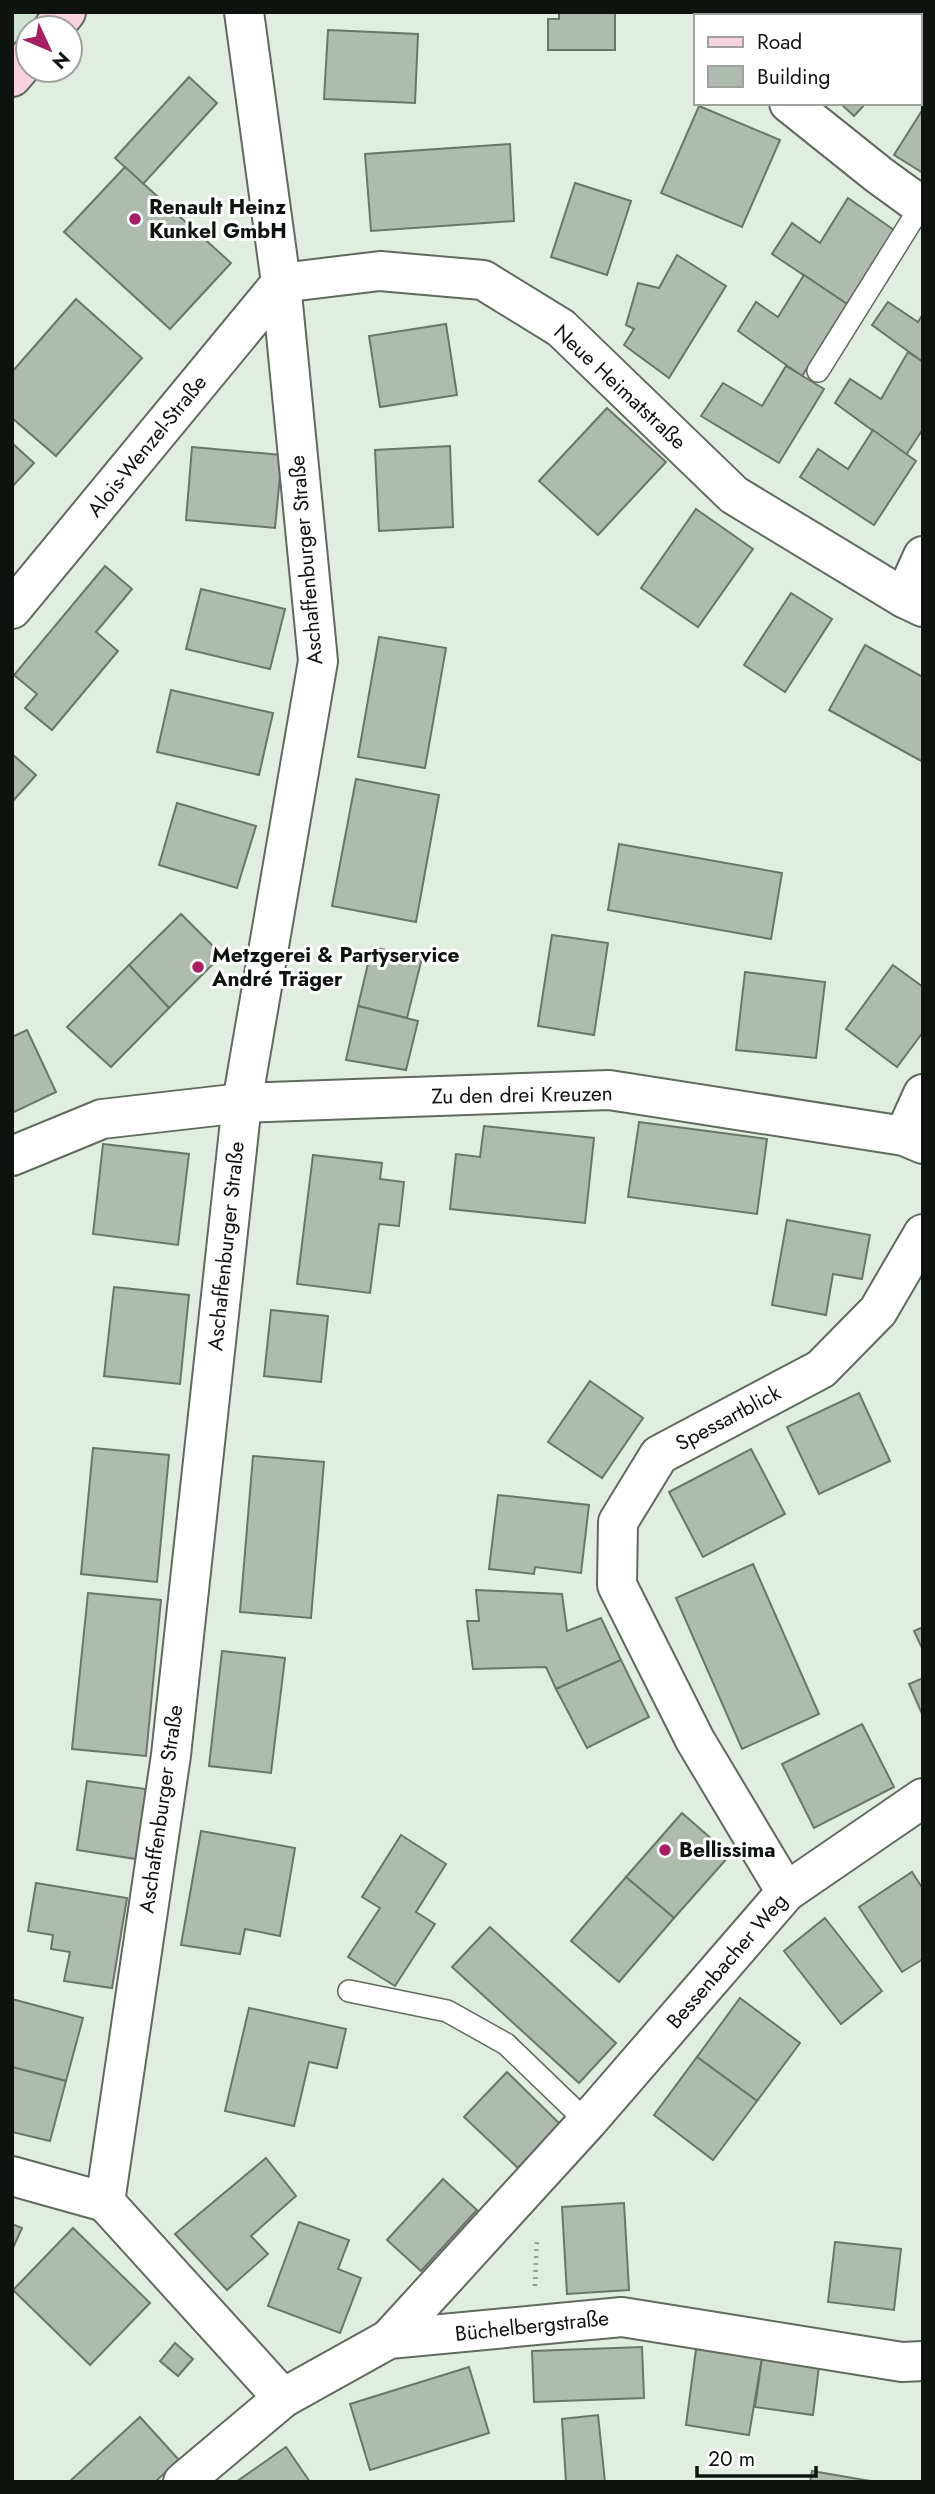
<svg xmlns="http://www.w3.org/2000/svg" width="935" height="2494" font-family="Jost,sans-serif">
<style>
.built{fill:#d1e3d1}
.building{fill:#b0bbb0;stroke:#6b756a;stroke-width:2}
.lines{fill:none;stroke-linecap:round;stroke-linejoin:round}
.service-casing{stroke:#606a5f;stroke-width:24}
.minor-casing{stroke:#606a5f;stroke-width:42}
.tertiary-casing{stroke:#606a5f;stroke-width:42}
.secondary-casing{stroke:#606a5f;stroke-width:42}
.path{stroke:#969f96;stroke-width:4.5;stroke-dasharray:2 5;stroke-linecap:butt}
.service{stroke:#fff;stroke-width:21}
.minor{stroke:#fff;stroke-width:38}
.tertiary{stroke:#fff;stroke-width:38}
.secondary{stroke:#f9d2e2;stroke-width:38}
.poi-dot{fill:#a81e62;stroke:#fff;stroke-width:2.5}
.labels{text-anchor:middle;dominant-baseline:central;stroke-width:6;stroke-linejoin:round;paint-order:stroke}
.poi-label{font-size:21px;font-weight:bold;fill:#0f130f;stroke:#fff;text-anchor:start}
.street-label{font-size:21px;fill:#0f130f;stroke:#fff}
</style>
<rect width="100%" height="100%" fill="#e1ede1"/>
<path class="built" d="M12,12H66L53,28H28V58L12,77Z"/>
<g class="building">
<path d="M559,12H615V50H548V19H559Z"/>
<path d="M830,12H896L900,16H827Z"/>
<path d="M328,30L418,34L415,103L324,99Z"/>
<path d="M189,77L217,103L143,184L115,158Z"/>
<path d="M840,103H866L854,116Z"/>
<path d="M699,106L780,140L742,227L661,193Z"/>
<path d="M923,109V173L894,155Z"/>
<path d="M510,144L514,221L371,231L365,154Z"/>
<path d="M125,167L231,263L170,329L64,232Z"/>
<path d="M575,183L631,201L607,275L551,257Z"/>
<path d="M848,198L894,230L847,304L772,254L792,223L820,243Z"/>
<path d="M677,255L726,286L669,378L624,345L634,329L626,325L638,283L659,288Z"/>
<path d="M804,275L847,304L802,376L738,331L756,302L778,317Z"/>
<path d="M76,299L142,358L56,456L12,418V372Z"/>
<path d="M888,302L918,322L923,314V362L872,325Z"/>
<path d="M446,324L457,395L380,407L369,336Z"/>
<path d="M908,352L923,362V429L906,455L835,403L850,379L881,399Z"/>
<path d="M786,366L824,389L779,463L701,416L723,383L762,406Z"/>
<path d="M607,408L666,462L598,535L539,481Z"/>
<path d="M873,430L916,461L874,525L800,477L818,449L848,469Z"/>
<path d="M12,443L34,463L12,487Z"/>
<path d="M450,446L453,527L379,531L375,450Z"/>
<path d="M192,447L282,455L275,528L186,520Z"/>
<path d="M696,509L753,549L698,627L641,588Z"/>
<path d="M105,566L132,589L96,632L118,651L52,730L25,708L37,694L14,675Z"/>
<path d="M201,589L285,609L270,669L186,649Z"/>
<path d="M791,593L832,619L785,692L744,665Z"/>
<path d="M379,637L446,648L425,768L358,757Z"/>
<path d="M865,645L923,677V762L829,710Z"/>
<path d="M171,690L273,713L259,775L157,752Z"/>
<path d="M12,754L36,775L12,802Z"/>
<path d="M356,779L439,795L416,922L332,906Z"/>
<path d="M177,803L256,826L237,888L159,865Z"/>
<path d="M619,844L782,873L771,939L608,910Z"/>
<path d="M181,914L222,955L169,1008L129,965Z"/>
<path d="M552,935L608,943L594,1035L538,1026Z"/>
<path d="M372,947L422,958L407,1018L358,1006Z"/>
<path d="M129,965L169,1008L111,1067L67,1027Z"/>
<path d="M893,965L923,987V1032L897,1067L846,1029Z"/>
<path d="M745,972L825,982L816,1058L736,1050Z"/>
<path d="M358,1006L418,1021L406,1070L346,1060Z"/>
<path d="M27,1030L56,1092L12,1113V1037Z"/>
<path d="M639,1122L767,1139L757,1214L628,1197Z"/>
<path d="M484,1126L594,1138L585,1223L450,1209L456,1154L480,1157Z"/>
<path d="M103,1144L189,1154L178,1245L93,1234Z"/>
<path d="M313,1155L382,1163L380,1179L404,1182L399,1226L379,1224L370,1293L297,1284Z"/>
<path d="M787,1220L870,1235L862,1279L833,1274L826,1315L772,1305Z"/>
<path d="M114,1287L189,1295L180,1384L104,1376Z"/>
<path d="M271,1310L328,1316L321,1382L264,1376Z"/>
<path d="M590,1381L643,1418L602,1478L548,1442Z"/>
<path d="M859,1393L890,1461L819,1494L787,1427Z"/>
<path d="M93,1448L169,1455L157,1582L81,1574Z"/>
<path d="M751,1449L785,1514L703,1557L669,1492Z"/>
<path d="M253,1456L324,1462L311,1618L240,1612Z"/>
<path d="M498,1495L589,1505L581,1573L535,1567L534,1574L489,1569Z"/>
<path d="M753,1564L819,1714L742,1749L676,1598Z"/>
<path d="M476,1590L562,1594L567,1631L601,1618L621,1660L556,1689L546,1667L473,1669L467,1621H479Z"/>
<path d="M88,1593L161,1600L146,1756L72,1749Z"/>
<path d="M923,1627V1650L914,1631Z"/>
<path d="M222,1651L285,1658L271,1773L209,1766Z"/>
<path d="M621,1660L649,1717L587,1748L556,1689Z"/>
<path d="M923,1678V1716L909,1684Z"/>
<path d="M862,1724L894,1787L814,1828L782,1764Z"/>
<path d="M87,1781L146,1789L136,1859L77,1850Z"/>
<path d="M682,1813L730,1855L674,1918L626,1877Z"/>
<path d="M201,1831L295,1848L280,1936L245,1929L240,1954L181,1945Z"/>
<path d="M401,1835L446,1864L416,1912L435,1924L395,1986L348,1957L380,1908L362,1897Z"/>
<path d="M912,1872L923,1889V1959L902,1972L859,1907Z"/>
<path d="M626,1877L674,1918L619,1982L571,1941Z"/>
<path d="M36,1883L127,1898L112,1988L64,1981L70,1952L51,1949L53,1935L28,1931Z"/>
<path d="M825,1918L882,1991L841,2024L784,1951Z"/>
<path d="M490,1927L616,2043L579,2083L452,1967Z"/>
<path d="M740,1998L800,2043L757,2101L697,2057Z"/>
<path d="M12,1999L83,2018L66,2081L12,2067Z"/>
<path d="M249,2008L346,2029L337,2068L309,2062L294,2126L225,2111Z"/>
<path d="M697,2057L757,2101L713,2160L654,2115Z"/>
<path d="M12,2067L66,2081L50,2141L12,2132Z"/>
<path d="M507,2072L560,2124L518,2168L464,2117Z"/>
<path d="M266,2158L296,2196L251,2236L268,2254L227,2290L175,2234Z"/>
<path d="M443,2179L477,2210L421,2271L387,2240Z"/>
<path d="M624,2203L629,2290L567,2294L562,2207Z"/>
<path d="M299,2222L349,2240L338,2269L361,2278L340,2333L268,2306Z"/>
<path d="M12,2224L22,2228L12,2250Z"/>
<path d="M73,2228L150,2303L90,2365L13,2290Z"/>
<path d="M835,2242L901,2249L894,2310L828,2302Z"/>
<path d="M175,2343L193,2359L178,2376L160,2361Z"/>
<path d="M642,2347L644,2398L534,2402L532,2351Z"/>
<path d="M696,2349L762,2358L749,2435L686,2425Z"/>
<path d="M762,2358L819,2366L813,2415L755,2407Z"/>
<path d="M469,2367L489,2433L370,2470L350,2404Z"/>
<path d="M598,2415L605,2482H566L562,2419Z"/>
<path d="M140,2417L179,2460L155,2482H69Z"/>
<path d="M286,2447L310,2482H236Z"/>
<path d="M812,2471L876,2482H810Z"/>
</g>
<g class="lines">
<g class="service-casing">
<g id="service">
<path d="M818,371L921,206"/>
<path d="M349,1991L447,2011L506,2044L587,2122"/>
</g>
</g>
<g class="minor-casing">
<g id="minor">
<path d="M721,12L722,16"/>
<path d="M789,103L879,175L923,207"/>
<path d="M281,283L380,271L483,280L561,328L734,495L904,598L923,607"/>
<path d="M904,598L923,556"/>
<path d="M12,609L281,283"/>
<path d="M904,1136L923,1094"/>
<path d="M12,1156L102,1119L242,1103L609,1090L904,1136L923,1144"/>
<path d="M786,1892L695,1740L617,1585L618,1522L659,1455L821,1369L878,1311L923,1234"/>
<path d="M389,2339L587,2122L786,1892L923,1798"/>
<path d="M183,2482L283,2398L105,2202L171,1755L242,1103L318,661L281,283"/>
</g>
</g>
<g class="tertiary-casing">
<g id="tertiary">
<path d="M244,12L281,283"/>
<path d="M12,2176L105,2202"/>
<path d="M283,2398L389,2339L622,2317L902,2362L923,2361"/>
</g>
</g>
<g class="secondary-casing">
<g id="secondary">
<path d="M53,28L66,12"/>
<path d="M12,77L28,58"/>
</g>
</g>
<path class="path" d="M535,2286L537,2238"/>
<use href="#service" class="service"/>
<use href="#minor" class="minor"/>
<use href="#tertiary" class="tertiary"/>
<use href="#secondary" class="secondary"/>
</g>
<g class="poi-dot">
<circle cx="135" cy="219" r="7"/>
<circle cx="198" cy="967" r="7"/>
<circle cx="665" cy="1850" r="7"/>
</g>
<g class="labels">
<g class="poi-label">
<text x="149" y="207">Renault Heinz<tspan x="149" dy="24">Kunkel GmbH</tspan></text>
<text x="212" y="955">Metzgerei &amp; Partyservice<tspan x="212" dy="24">André Träger</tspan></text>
<text x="679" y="1850">Bellissima</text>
</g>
<g class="street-label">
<text transform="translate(620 387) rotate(43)">Neue Heimatstraße</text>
<text transform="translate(147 446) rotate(-51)">Alois-Wenzel-Straße</text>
<text transform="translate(306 560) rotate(-95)">Aschaffenburger Straße</text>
<text transform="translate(522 1095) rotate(-1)">Zu den drei Kreuzen</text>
<text transform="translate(226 1246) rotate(-84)">Aschaffenburger Straße</text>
<text transform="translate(728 1418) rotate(-28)">Spessartblick</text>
<text transform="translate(161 1809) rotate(-82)">Aschaffenburger Straße</text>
<text transform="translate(727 1961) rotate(-49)">Bessenbacher Weg</text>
<text transform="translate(532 2326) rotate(-6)">Büchelbergstraße</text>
</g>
</g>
<rect width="935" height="2494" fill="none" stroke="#0f130f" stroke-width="28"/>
<rect x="694" y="14" width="228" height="91" fill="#ffffff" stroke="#9fa19f" stroke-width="2"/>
<rect x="708" y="37" width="35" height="10" fill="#f9d2e2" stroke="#9fa19f" stroke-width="2"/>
<text x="757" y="49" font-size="21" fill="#0f130f">Road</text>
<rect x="708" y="66" width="35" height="21" fill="#b0bbb0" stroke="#9fa19f" stroke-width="2"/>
<text x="757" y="84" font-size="21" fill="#0f130f">Building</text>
<g transform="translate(49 49) rotate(134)"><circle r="33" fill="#ffffff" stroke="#9fa19f" stroke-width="2"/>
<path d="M0-5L12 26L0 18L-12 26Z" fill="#a81e62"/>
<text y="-10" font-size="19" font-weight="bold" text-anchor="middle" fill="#0f130f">N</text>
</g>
<path d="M697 2466v10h119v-10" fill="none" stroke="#0f130f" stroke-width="3.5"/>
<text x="708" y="2466" font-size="21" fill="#0f130f" stroke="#ffffff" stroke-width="5" paint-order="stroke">20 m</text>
</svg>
